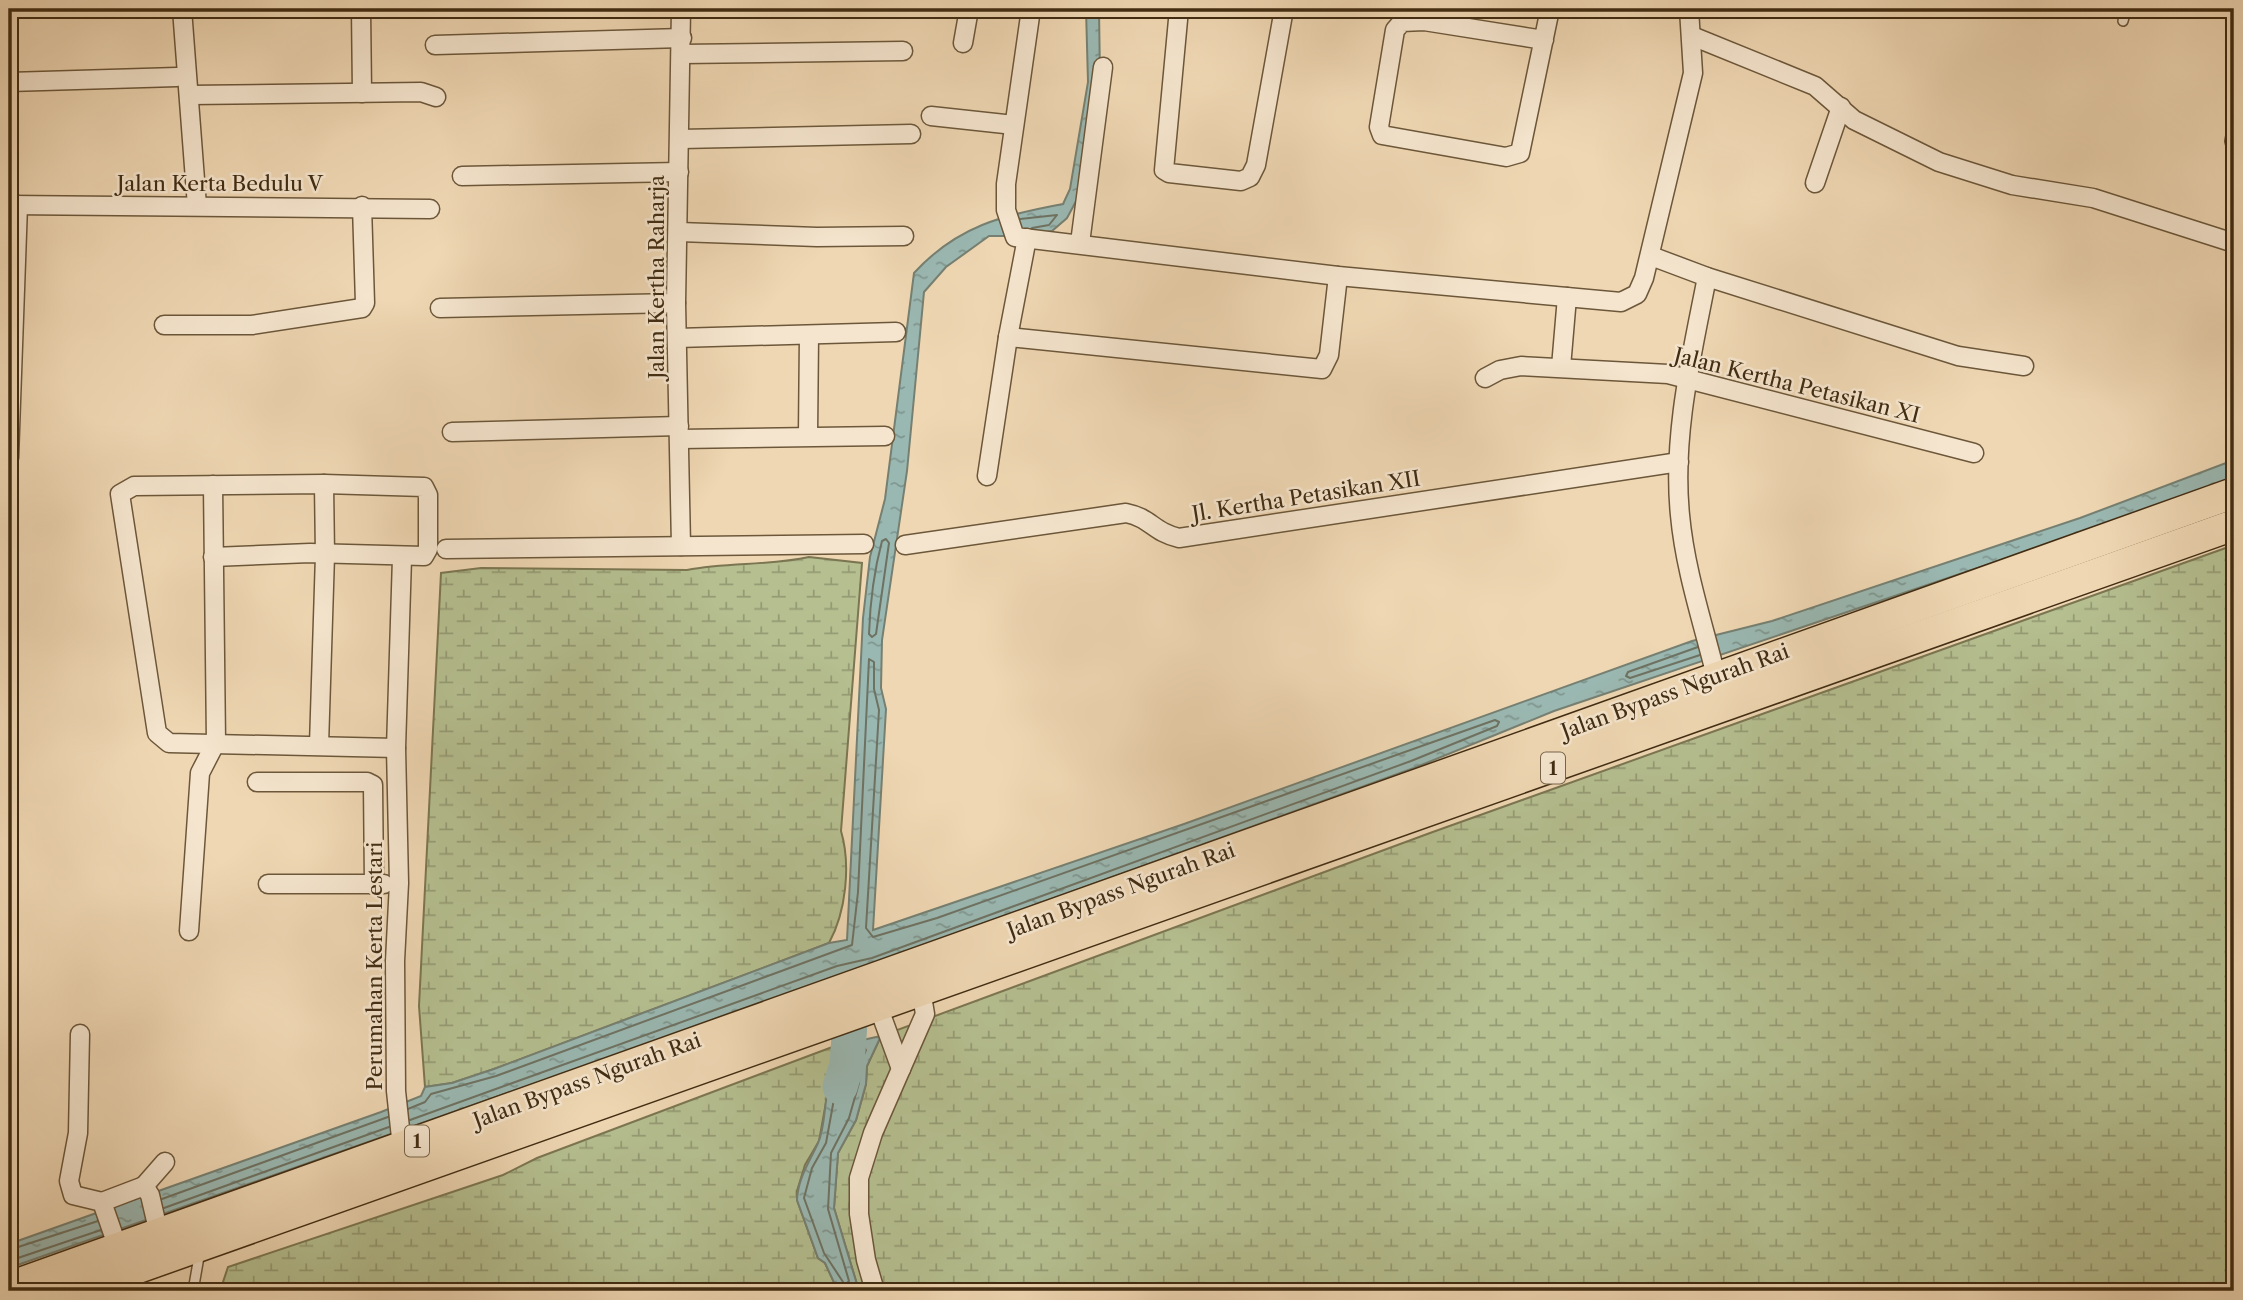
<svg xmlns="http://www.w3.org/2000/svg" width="2243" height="1300" font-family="'Libre Caslon Text',serif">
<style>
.wetland{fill:url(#wetland-marsh);stroke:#7b7651;stroke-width:2}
.water{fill:url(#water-ripples);stroke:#768072;stroke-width:2}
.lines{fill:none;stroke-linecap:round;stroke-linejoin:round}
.shore{stroke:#6e7262;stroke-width:2}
.river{stroke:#9ab8b2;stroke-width:35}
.service-casing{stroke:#6c573a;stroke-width:12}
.minor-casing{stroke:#6c573a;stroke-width:21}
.trunk-casing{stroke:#412c12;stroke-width:33}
.service{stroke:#f5e5ce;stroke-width:9}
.minor{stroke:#f5e5ce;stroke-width:18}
.trunk{stroke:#efd7b3;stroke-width:30}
.labels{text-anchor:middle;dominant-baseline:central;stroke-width:5;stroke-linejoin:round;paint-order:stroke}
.shield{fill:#f5e5ce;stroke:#77644a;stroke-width:2}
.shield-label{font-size:19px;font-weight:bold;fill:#412c12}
.street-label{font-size:21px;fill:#412c12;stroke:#f5e5ce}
</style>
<defs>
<pattern id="wetland-marsh" width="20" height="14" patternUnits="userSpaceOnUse" patternTransform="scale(1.75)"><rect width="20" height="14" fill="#b5bf90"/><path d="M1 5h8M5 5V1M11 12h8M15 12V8" fill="none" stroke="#959b74"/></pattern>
<pattern id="water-ripples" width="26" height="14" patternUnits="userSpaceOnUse" patternTransform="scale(1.75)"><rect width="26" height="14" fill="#9ab8b2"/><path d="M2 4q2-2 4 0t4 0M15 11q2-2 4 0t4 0" fill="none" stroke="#7f968f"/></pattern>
</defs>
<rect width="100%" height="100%" fill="#efd7b3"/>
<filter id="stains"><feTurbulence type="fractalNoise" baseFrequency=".00286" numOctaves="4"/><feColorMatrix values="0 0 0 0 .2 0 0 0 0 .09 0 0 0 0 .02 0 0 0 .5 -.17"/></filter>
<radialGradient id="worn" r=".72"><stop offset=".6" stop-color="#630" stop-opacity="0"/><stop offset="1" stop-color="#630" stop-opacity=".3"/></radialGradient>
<g class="wetland">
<path d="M2234,545V1291H859L834,1208L838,1153L856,1120L866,1084L867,1066L881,1036L1430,833Z"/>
<path d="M809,557L862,563L841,831C851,865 846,912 829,943L494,1069L452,1083L425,1087L419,1006L441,573L481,568L687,570C728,562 769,566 809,557Z"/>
<path d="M835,1046L841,1053L829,1086L819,1141L805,1165L797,1191V1200L818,1258L825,1263L838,1291H220L228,1267L503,1175L537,1158Z"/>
</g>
<g class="water">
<path d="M1086,9H1099L1100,78L1081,192L1067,218L1052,231L1027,236H989L946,267L924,292L907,471L882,640L881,688L886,709L873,930L1184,824L1692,641L1772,621L2080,518L2234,460V478L2019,554L1554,711L1414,768L738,1012L9,1268V1244L381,1112L421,1096L425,1087L452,1083L494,1069L829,943L847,940L863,618L870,557L885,499L914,273C957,226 1003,215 1063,204L1070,189L1088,82Z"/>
<path d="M881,1036L867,1066L866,1084L856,1120L838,1153L834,1208L859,1291H838L825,1263L818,1258L797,1200C798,1178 809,1163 818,1143C825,1128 824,1106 828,1089C831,1076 840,1066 841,1053L835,1046Z"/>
</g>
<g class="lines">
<g class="shore">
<path d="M1020,219L1057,215L1049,225L1032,228"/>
<path d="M886,539L889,543L876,634L872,637L869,634C870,603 874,571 882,541Z"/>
<path d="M1698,647L1628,672L1626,676L1630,678L1700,655"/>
<path d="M863,1046L866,1050L860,1065L859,1083L849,1118L831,1153L828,1209L849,1281L845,1285L824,1253L804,1198L812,1168L826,1143L836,1088L847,1063L848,1051Z"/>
<path d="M408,1109L425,1102L431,1094L496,1076L852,945L858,892L869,659L874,662V689L879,710L866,928L873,937L937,918L1495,720L1499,722L1497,726L1411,761L872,958L837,966L410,1120"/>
<path d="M162,1199L388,1117"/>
<path d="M164,1208L389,1127"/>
<path d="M9,1250L98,1221"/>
<path d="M9,1261L101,1230"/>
</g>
<path class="river" d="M840,1087L847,1064L853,983"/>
<g class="service-casing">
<g id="service">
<path d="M2123,21L2126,9"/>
<path d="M2234,120L2230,141L2234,157"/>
<path d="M193,1291L200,1251"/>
</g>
</g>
<g class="minor-casing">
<g id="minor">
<path d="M182,9L197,206"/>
<path d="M361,9L362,93"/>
<path d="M681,9L676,303L681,546"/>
<path d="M1031,9L1006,184V210L1015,237L1338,276L1621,302L1637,294L1644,278L1693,73L1689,9"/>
<path d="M1179,9L1164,170L1169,173L1241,181L1250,177L1256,165L1284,9"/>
<path d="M1692,36L1815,86L1854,120L1939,162L2012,185L2093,198L2234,243"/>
<path d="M1544,40L1424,21L1402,22L1395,30L1379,127L1382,135L1506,157L1520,153L1550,9"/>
<path d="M963,43L969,9"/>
<path d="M435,45L682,38"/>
<path d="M682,54L903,51"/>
<path d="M9,82L177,77"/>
<path d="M189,95L421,92L436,97"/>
<path d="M931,116L1014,125"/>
<path d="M681,139L911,134"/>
<path d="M462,176L679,172"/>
<path d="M1815,183L1841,107"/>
<path d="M9,205L430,209"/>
<path d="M679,232L817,237L904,236"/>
<path d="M1080,243L1103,67"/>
<path d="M1651,256L1707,277L1958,356L2024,366"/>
<path d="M1707,277C1692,354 1672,436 1680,515C1685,570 1703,623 1716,676"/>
<path d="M440,308L676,303"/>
<path d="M164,325H252L362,308L365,303L362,206"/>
<path d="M1008,337L1322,369L1329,355L1338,276"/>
<path d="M677,338L896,332"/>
<path d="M1561,367L1567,297"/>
<path d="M1485,378L1500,370L1521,366L1668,374L1974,453"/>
<path d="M452,432L679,426"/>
<path d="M808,435L809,335"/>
<path d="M680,439L885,436"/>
<path d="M9,458L18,205"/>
<path d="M987,476L1008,337L1027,238"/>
<path d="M905,545L1126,513C1151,518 1153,532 1179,538L1679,462"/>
<path d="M446,549L864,544"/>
<path d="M213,557L310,553L424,556L428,549V495L424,487L324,484L134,486L120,494L157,733L169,743L396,748"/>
<path d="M319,745L325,555L324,484"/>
<path d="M257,782H367L373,785L374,885"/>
<path d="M268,884H384"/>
<path d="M189,931L200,773L216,742L213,485"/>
<path d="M878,1006L901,1069"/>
<path d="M80,1034L78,1133L69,1181L73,1195L102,1202L118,1248"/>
<path d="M402,1147L396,1091L395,961L399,883L396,748L402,558"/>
<path d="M144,1186L165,1162"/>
<path d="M102,1202L144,1186L150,1195L159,1234"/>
<path d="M875,1291L866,1260L859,1214V1178L873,1133L925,1014L921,990"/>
</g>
</g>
<g class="trunk-casing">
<g id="trunk">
<path d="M9,1287L2234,493"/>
<path d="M73,1291L2234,525"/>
</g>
</g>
<use href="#service" class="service"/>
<use href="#minor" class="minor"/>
<use href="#trunk" class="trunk"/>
</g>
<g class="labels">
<g class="shield">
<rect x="1541" y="752.5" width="24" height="31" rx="5"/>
<rect x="405" y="1125.5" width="24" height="31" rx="5"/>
</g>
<g class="shield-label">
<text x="1553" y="768">1</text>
<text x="417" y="1141">1</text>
</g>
<g class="street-label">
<text x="220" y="183">Jalan Kerta Bedulu V</text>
<text transform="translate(656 277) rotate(-90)">Jalan Kertha Raharja</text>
<text transform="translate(1797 385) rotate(14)">Jalan Kertha Petasikan XI</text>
<text transform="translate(1306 496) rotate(-9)">Jl. Kertha Petasikan XII</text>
<text transform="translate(1675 691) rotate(-20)">Jalan Bypass Ngurah Rai</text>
<text transform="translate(1121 890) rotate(-20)">Jalan Bypass Ngurah Rai</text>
<text transform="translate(374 966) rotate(-90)">Perumahan Kerta Lestari</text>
<text transform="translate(587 1080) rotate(-20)">Jalan Bypass Ngurah Rai</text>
</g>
</g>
<rect width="2243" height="1300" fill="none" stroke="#efd7b3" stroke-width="35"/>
<rect x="10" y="10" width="2222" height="1279" fill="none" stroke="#412c12" stroke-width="3.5"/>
<rect x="18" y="18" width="2208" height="1265" fill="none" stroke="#412c12" stroke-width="2"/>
<rect width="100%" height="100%" filter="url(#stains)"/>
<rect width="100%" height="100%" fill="url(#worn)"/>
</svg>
